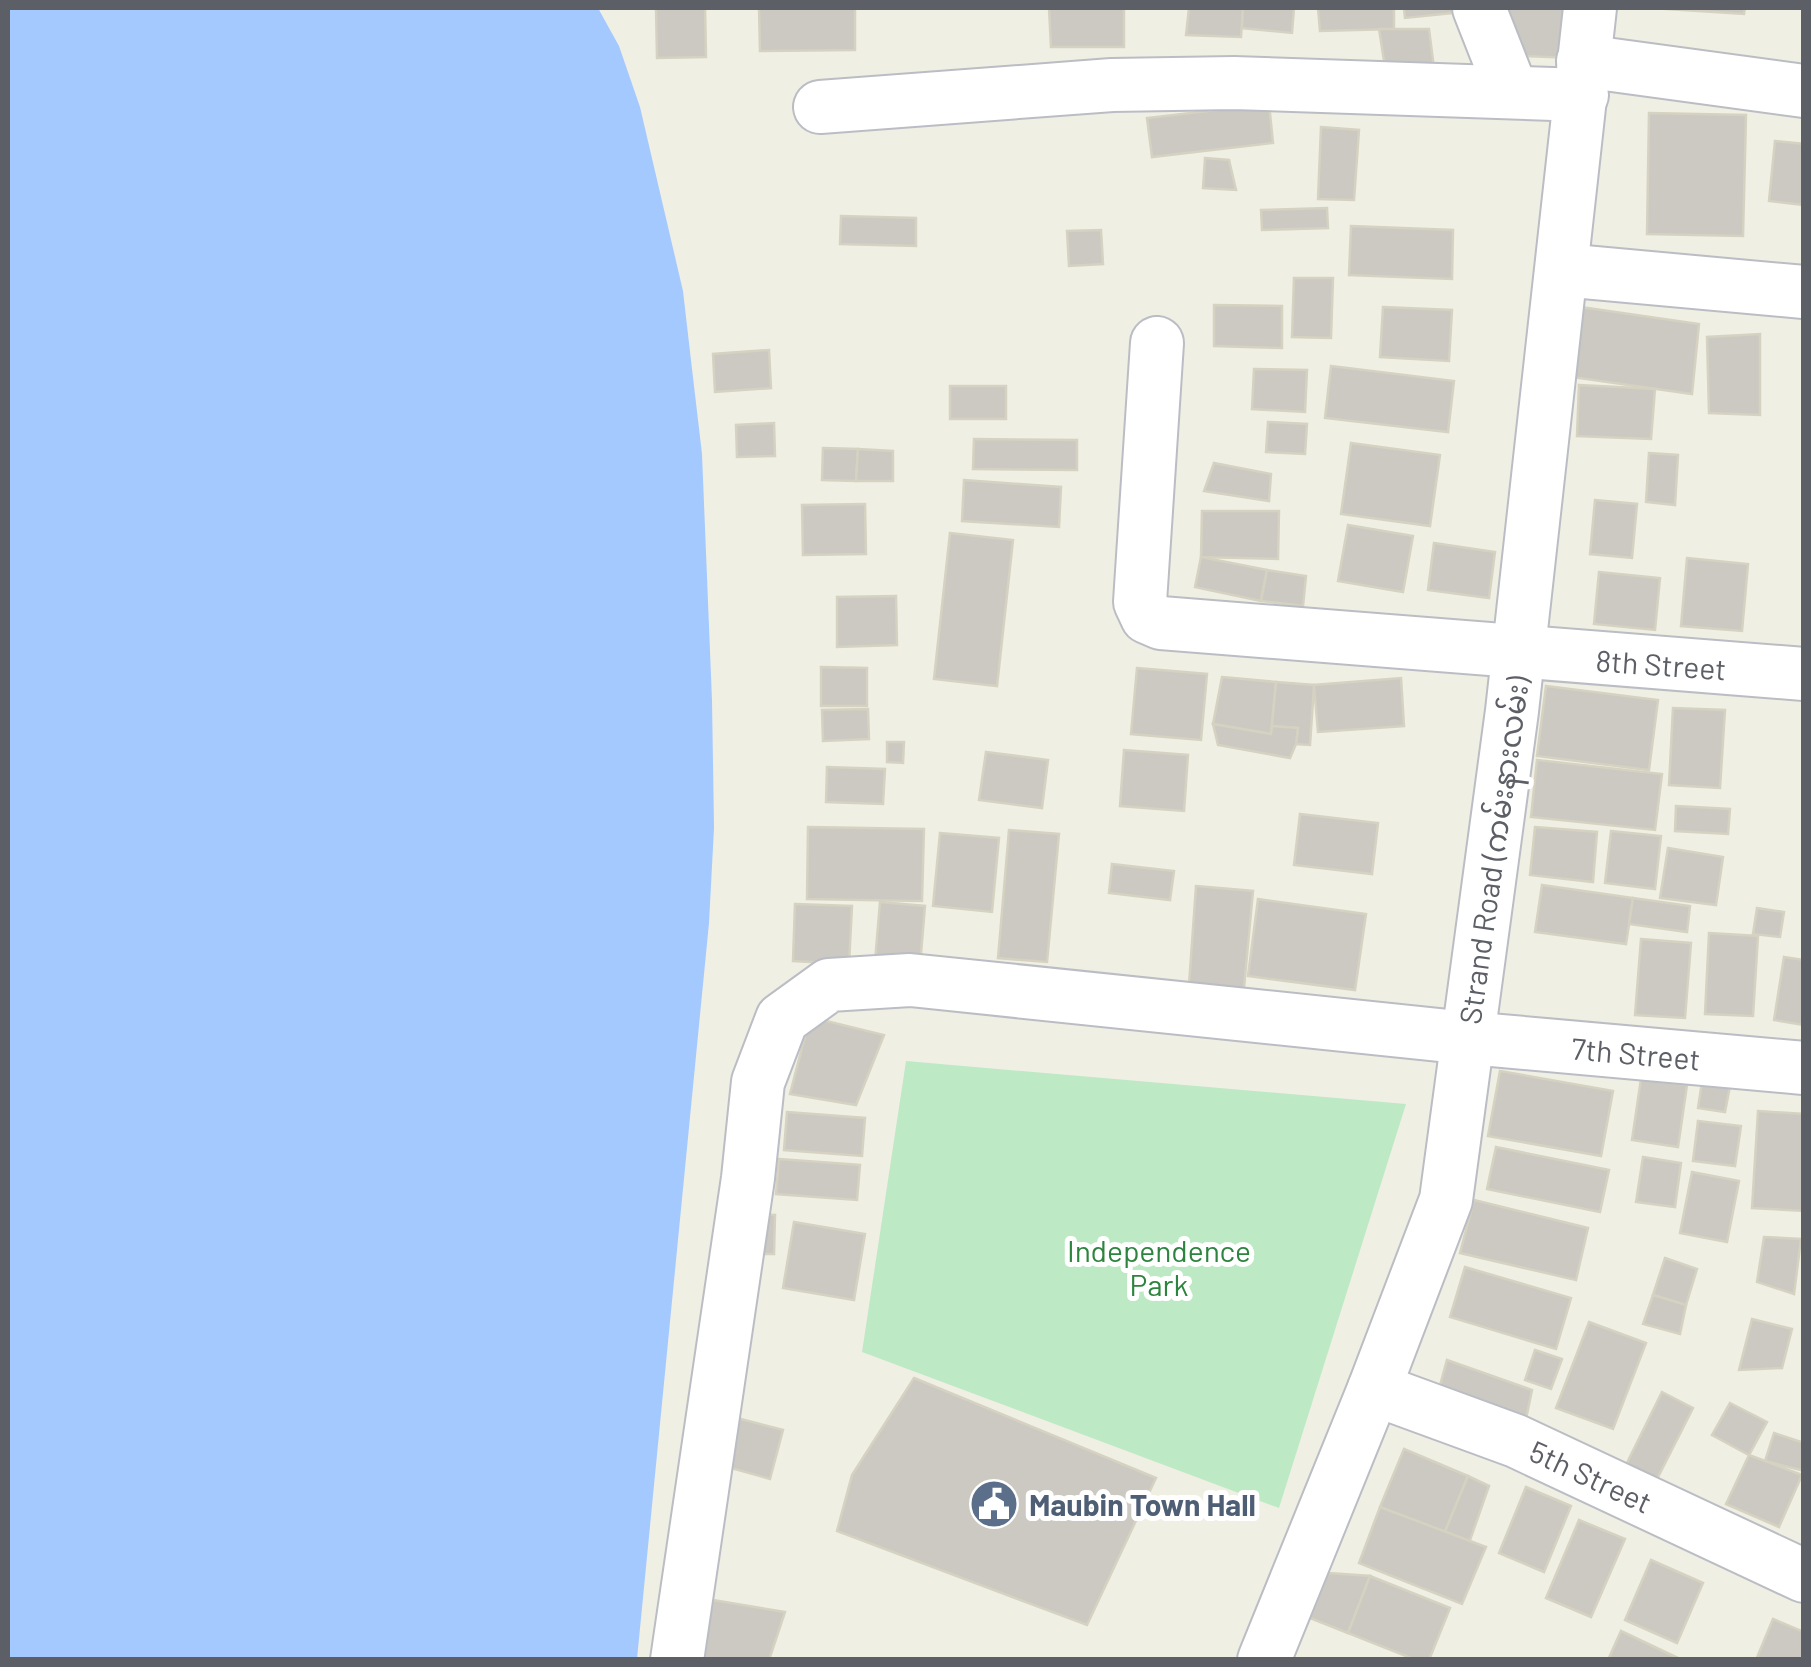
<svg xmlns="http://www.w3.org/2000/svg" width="1811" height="1667" font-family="Barlow,'Noto Sans Myanmar',sans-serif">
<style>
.green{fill:#bee9c5}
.water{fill:#a4c9ff}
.building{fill:#cbc9c1;stroke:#d5d2c1;stroke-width:2.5}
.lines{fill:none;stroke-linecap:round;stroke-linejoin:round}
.minor-casing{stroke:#bbbdc4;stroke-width:56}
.minor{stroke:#fff;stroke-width:52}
.labels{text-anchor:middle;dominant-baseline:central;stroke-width:10;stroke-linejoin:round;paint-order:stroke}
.street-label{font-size:30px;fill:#5c5f66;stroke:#fff}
.park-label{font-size:30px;fill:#2d843e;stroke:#fff}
.service-label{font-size:30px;font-weight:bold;fill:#4e5e75;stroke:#fff;text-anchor:start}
</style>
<rect width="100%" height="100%" fill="#f0efe4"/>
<path class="green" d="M906,1061L1406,1104L1279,1508L862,1352Z"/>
<path class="water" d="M8,8H598L619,46L640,107L683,291L692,369L702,454L712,700L714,828L709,923L637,1659H8Z"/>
<g class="building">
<path d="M656,8H705L706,57L657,58Z"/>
<path d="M759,8H855V50L760,51Z"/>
<path d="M1049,8H1124V47H1051Z"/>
<path d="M1189,8H1243L1241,37L1186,35Z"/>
<path d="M1243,8H1294L1292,33L1242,28Z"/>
<path d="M1318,8H1394V29L1320,31Z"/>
<path d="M1404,8H1462V12L1405,18Z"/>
<path d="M1502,8H1578L1573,58L1501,55Z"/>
<path d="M1651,8H1745L1744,14Z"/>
<path d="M1379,29H1429L1435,76L1387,80Z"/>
<path d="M1269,104L1273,143L1152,157L1147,118Z"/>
<path d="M1649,113L1746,115L1743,236L1647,234Z"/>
<path d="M1321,127L1359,130L1354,200L1318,199Z"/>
<path d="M1775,141L1804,144V205L1769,201Z"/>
<path d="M1205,158L1229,160L1236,190L1203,188Z"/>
<path d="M1327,208L1328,228L1262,230L1261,210Z"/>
<path d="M841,216L916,218V246L840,244Z"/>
<path d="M1351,226L1453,230L1452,279L1349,275Z"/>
<path d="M1101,230L1103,264L1069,266L1067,231Z"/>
<path d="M1294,278H1333L1331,338L1292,337Z"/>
<path d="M1214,305L1282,306V348L1214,346Z"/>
<path d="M1574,306L1699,324L1692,394L1565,376Z"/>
<path d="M1383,307L1452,310L1449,361L1380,357Z"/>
<path d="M1760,334V415L1709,413L1707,337Z"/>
<path d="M769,350L771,388L715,392L713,354Z"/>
<path d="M1331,366L1454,381L1448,432L1325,418Z"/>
<path d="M1254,369L1307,370L1305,412L1252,409Z"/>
<path d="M1579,385L1655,389L1651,439L1577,436Z"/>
<rect x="950" y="386" width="56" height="33"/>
<path d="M1268,422L1307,424L1305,454L1266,452Z"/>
<path d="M774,423L775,456L737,457L736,425Z"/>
<path d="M974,439L1077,440V470L973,469Z"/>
<path d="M1351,443L1440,455L1430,526L1341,514Z"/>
<path d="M823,448L858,449L856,481L822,480Z"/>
<path d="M858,449L893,451V481H856Z"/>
<path d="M1649,453L1678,455L1675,505L1646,502Z"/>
<path d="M1214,463L1271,474L1269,501L1204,491Z"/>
<path d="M964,480L1061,487L1059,527L962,521Z"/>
<path d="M1595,500L1637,504L1632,558L1590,554Z"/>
<path d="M865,504L866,554L803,555L802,505Z"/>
<path d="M1202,511H1279L1278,559L1201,557Z"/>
<path d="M1348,525L1413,536L1403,592L1338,581Z"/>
<path d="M950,533L1013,540L997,686L934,679Z"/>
<path d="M1434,543L1495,552L1489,598L1428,590Z"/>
<path d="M1201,557L1267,570L1261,601L1195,587Z"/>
<path d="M1687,558L1748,564L1742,631L1681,626Z"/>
<path d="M1267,570L1306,576L1303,606L1261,601Z"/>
<path d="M1599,572L1660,578L1655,630L1594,624Z"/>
<path d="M896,596L897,645L837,647V597Z"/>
<path d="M821,667L867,668V706H821Z"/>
<path d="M1137,668L1207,674L1201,740L1131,734Z"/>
<path d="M1222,677L1276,682L1271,734L1213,724Z"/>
<path d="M1401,678L1404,726L1318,732L1314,685Z"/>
<path d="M1276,682L1314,685L1310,745L1296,744L1298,728L1272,726Z"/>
<path d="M1546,686L1658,700L1649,770L1537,756Z"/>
<path d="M1673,708L1725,710L1720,788L1669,785Z"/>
<path d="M868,709L869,739L823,741L822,710Z"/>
<path d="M1213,724L1271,734L1272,726L1298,728L1296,744L1290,758L1218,745Z"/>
<path d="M887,742H904L903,763L887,762Z"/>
<path d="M1124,750L1188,755L1184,811L1120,806Z"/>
<path d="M986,752L1048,760L1042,808L979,800Z"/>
<path d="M1537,760L1662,774L1655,830L1531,817Z"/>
<path d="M827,767L885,769L883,804L826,802Z"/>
<path d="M1676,806L1730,809L1728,834L1675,831Z"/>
<path d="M1300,814L1378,823L1372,874L1294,865Z"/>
<path d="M808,827L924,829L922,901L807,899Z"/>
<path d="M1535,827L1597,832L1593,882L1530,875Z"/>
<path d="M1009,830L1059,834L1047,962L998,958Z"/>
<path d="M1611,831L1661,836L1655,889L1605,883Z"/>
<path d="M940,833L999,838L992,912L933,906Z"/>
<path d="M1668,848L1723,857L1716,905L1660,898Z"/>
<path d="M1112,864L1174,871L1170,900L1109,893Z"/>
<path d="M1542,885L1633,898L1626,944L1535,932Z"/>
<path d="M1196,886L1253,891L1244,988L1189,985Z"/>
<path d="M1633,898L1690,906L1687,932L1629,924Z"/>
<path d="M1258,899L1366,914L1355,990L1248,976Z"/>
<path d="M880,902L925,906L920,966L875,962Z"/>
<path d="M795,904L852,906L849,964L793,961Z"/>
<path d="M1757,908L1784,912L1780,937L1753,934Z"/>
<path d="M1709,933L1758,936L1753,1016L1705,1014Z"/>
<path d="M1641,939L1691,943L1685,1018L1635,1015Z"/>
<path d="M1784,957L1804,960V1025L1774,1020Z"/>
<path d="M810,1017L884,1035L856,1105L790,1094Z"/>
<path d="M1500,1071L1613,1091L1601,1156L1488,1136Z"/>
<path d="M1641,1079L1687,1085L1678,1147L1632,1140Z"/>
<path d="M1702,1082L1730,1086L1725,1112L1698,1108Z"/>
<path d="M1758,1111L1804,1114V1211L1752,1208Z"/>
<path d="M787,1112L865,1118L862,1156L784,1150Z"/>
<path d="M1698,1121L1741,1126L1735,1166L1693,1161Z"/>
<path d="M1496,1147L1609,1170L1600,1212L1487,1189Z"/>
<path d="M1643,1157L1681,1163L1675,1207L1636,1202Z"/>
<path d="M779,1159L860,1165L857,1200L776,1194Z"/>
<path d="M1692,1172L1739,1181L1727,1242L1680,1233Z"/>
<path d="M1474,1200L1588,1228L1576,1280L1460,1253Z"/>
<path d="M750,1214L775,1215L774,1254H750Z"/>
<path d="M794,1222L865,1234L854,1300L783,1288Z"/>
<path d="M1764,1237L1801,1239L1794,1294L1757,1282Z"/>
<path d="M1665,1258L1697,1269L1686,1305L1653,1295Z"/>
<path d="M1465,1267L1571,1298L1556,1349L1450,1317Z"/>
<path d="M1653,1295L1686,1305L1680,1334L1643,1324Z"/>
<path d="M1752,1319L1792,1329L1782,1368L1739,1370Z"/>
<path d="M1589,1322L1646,1343L1613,1429L1556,1408Z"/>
<path d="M1535,1350L1562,1359L1551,1389L1525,1380Z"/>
<path d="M1447,1360L1532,1390L1526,1419L1438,1393Z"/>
<path d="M914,1378L1156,1478L1087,1625L837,1531L852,1475Z"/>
<path d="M1662,1392L1693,1408L1656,1481L1626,1465Z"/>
<path d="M1730,1403L1767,1422L1749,1455L1712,1435Z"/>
<path d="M733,1417L783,1430L770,1479L720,1465Z"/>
<path d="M1774,1433L1804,1443V1471L1765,1461Z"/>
<path d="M1404,1449L1468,1476L1444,1534L1380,1507Z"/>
<path d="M1749,1455L1802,1475L1779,1527L1726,1504Z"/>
<path d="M1468,1476L1489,1486L1469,1543L1444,1534Z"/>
<path d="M1526,1487L1571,1506L1544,1572L1499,1553Z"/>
<path d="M1380,1507L1486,1547L1462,1604L1359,1563Z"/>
<path d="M1579,1520L1625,1539L1591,1617L1546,1598Z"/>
<path d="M1651,1560L1703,1583L1677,1643L1625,1620Z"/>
<path d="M1328,1573L1370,1576L1348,1633L1310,1618Z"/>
<path d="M1370,1576L1450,1608L1429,1660H1416L1348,1633Z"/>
<path d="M713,1600L785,1612L769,1660H693Z"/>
<path d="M1773,1619L1804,1632V1660H1756Z"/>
<path d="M1621,1631L1680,1659L1608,1660Z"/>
</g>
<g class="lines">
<g class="minor-casing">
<g id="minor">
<path d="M1479,8L1512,92"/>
<path d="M1583,61L1804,91"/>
<path d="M820,107L1112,85L1234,83L1582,95"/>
<path d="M1562,270L1804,292"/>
<path d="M1157,343L1140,602L1147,617L1161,623L1804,674"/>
<path d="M1374,1389L1516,1441L1804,1576"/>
<path d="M677,1660L748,1178L758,1082L782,1019L829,985L910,980L1468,1038L1804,1068"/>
<path d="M1264,1660L1374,1389L1446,1200L1512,711L1590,8"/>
</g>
</g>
<use href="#minor" class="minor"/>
</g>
<defs>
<g id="civic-disc" transform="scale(2.5)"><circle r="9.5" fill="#5c6f8a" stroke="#fff"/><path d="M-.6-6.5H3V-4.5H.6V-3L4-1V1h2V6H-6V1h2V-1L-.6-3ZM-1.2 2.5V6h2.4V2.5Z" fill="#fff"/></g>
</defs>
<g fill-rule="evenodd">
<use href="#civic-disc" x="994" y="1504"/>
</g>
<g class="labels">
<g class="street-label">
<text transform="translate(1661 664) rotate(4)">8th Street</text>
<text transform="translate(1493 850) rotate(-82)">Strand Road (ကမ်းနားလမ်း)</text>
<text transform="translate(1636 1053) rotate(5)">7th Street</text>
<text transform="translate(1591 1476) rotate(25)">5th Street</text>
</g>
<g class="park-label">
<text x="1159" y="1250">Independence<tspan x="1159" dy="34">Park</tspan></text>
</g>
<g class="service-label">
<text x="1029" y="1504">Maubin Town Hall</text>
</g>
</g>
<rect width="1811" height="1667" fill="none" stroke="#5c5f66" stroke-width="20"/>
</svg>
